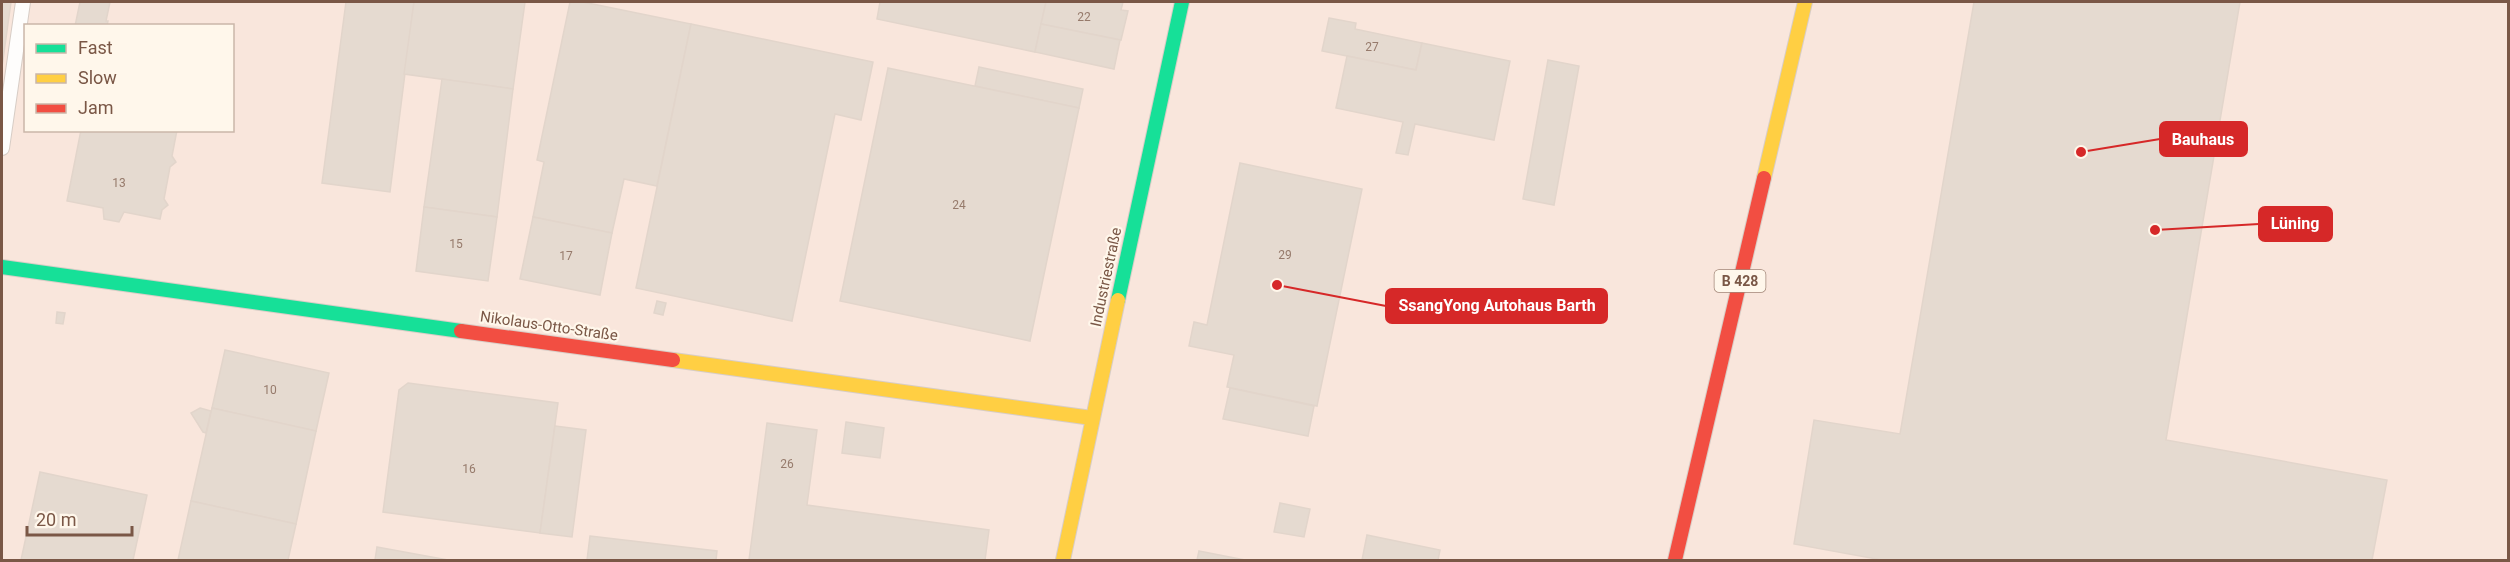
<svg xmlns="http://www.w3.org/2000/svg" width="2510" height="562" font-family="Roboto,sans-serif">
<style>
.commercial{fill:#f9e6dc;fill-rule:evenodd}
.building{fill:#e5dad0;stroke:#e2d5cb;stroke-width:1.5}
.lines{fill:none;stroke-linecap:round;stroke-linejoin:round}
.lane-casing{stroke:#d7cdc6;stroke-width:16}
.fast-casing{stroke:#d8cdc6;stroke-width:16}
.slow-casing{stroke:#d8cdc6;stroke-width:16}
.jam-casing{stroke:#d8cdc6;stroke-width:16}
.lane{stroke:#fefdfc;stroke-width:14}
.fast{stroke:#16e098;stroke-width:14}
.slow{stroke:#ffcf43;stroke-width:14}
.jam{stroke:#f24e42;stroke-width:14}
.labels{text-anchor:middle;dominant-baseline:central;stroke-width:4.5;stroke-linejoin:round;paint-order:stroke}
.number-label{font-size:12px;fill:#967a6b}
.shield{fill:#fff7eb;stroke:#a28778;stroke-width:1.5}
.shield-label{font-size:14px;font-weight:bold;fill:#7a5746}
.street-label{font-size:15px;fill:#7a5746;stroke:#fff7eb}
.leader{fill:none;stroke:#d62828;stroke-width:2}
.callout-dot{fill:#d62828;stroke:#fff7eb;stroke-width:2}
.callout{fill:#d62828;stroke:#d62828;stroke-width:2}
.callout-label{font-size:16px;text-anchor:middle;font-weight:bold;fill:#fff}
</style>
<rect width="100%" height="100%" fill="#f9f2e9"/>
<path class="commercial" d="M2,2H2508V560H2ZM26,26H232V130H26Z"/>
<g class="building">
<path d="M2,2H11L2,67Z"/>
<path d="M80,2H110L106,21H108L107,26H75Z"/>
<path d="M346,2H414L390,192L322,183Z"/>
<path d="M414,2H525L513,89L404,74Z"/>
<path d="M570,2H583L691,24L657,186L624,179L612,233L533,217L544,162L537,160Z"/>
<path d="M880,2H1046L1035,52L877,19Z"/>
<path d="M1046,2H1123L1121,10L1128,11L1121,40L1041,24Z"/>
<path d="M1974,2H2240L2166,440L2387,480L2372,560H1882L1794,544L1814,420L1900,434Z"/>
<path d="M1329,18L1356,23L1355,29L1422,43L1416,70L1322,51Z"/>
<path d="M691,24L873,62L861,120L835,114L792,321L636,288Z"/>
<path d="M1041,24L1120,40L1114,69L1035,52Z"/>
<path d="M1422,43L1510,61L1494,140L1415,124L1408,155L1396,153L1403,122L1336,108L1347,56L1416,70Z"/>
<path d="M1548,60L1579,66L1554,205L1523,199Z"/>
<path d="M979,67L1083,89L1079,108L975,86Z"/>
<path d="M888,68L1079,108L1030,341L840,301Z"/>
<path d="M442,79L513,89L497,217L424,207Z"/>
<path d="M81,130H177L172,156L176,162L170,167L164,199L168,205L162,210L160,219L124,212L119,222L104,219L103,208L67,201Z"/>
<path d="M1240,163L1362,189L1317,406L1227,387L1234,355L1189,346L1194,322L1207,325Z"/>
<path d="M424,207L497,217L488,281L416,271Z"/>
<path d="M533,217L612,233L600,295L520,279Z"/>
<path d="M657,301L666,303L663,315L654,313Z"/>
<path d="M57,312L65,313L63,324L56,323Z"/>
<path d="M225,350L329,373L316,431L212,408Z"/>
<path d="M408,383L558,403L540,533L383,512L399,390Z"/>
<path d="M1230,388L1314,406L1308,436L1223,419Z"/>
<path d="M200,408L211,411L206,433L203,432L191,413Z"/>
<path d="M212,408L316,431L296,524L191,501Z"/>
<path d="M846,422L884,428L880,458L842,453Z"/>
<path d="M767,423L817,430L807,505L989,530L985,560H749Z"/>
<path d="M555,426L586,430L572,537L540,533Z"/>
<path d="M40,472L147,495L133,560H21Z"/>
<path d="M191,501L296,524L288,560H178Z"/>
<path d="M1280,503L1310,509L1304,537L1274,532Z"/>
<path d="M1367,535L1440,550L1438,560H1362Z"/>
<path d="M590,536L717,551L716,560H587Z"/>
<path d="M377,547L448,560H375Z"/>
<path d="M1199,551L1245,560H1197Z"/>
</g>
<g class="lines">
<g class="lane-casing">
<path id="lane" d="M2,148L23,2"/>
</g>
<g class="fast-casing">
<g id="fast">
<path d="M2,267L461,331"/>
<path d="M1118,300L1182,2"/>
</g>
</g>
<g class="slow-casing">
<g id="slow">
<path d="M1764,178L1805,2"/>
<path d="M673,360L1092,418"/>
<path d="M1063,560L1118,300"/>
</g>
</g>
<g class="jam-casing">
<g id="jam">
<path d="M461,331L673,360"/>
<path d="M1675,560L1764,178"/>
</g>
</g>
<use href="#lane" class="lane"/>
<use href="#fast" class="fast"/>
<use href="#slow" class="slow"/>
<use href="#jam" class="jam"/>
</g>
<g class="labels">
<g class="number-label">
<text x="1084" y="17">22</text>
<text x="1372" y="47">27</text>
<text x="119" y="183">13</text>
<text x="959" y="205">24</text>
<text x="456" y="244">15</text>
<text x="1285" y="255">29</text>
<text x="566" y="256">17</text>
<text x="270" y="390">10</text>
<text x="787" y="464">26</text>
<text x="469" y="469">16</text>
</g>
<rect class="shield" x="1714.5" y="270" width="51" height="22" rx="4.5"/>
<g class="shield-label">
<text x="1740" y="281">B 428</text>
</g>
<g class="street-label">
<text transform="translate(1106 277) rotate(-78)">Industriestraße</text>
<text transform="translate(549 326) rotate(8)">Nikolaus-Otto-Straße</text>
</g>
</g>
<path class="leader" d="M2081 152L2160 139M2155 230L2259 224M1277 285L1386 306"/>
<g class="callout-dot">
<circle cx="2081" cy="152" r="6"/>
<circle cx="2155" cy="230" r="6"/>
<circle cx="1277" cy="285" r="6"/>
</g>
<g class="callout">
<rect x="2160" y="122" width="87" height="34" rx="6"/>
<rect x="2259" y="207" width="73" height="34" rx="6"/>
<rect x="1386" y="289" width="221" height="34" rx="6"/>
</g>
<g class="callout-label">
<text x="2203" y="145">Bauhaus</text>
<text x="2295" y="229">Lüning</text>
<text x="1497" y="311">SsangYong Autohaus Barth</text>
</g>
<rect width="2510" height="562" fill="none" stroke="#7a5746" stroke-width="6"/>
<rect x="24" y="24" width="210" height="108" fill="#fff7eb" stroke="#cab7a9" stroke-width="1.5"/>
<rect x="36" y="44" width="30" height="9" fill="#16e098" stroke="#cab7a9" stroke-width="1.5"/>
<text x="78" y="54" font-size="18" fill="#7a5746">Fast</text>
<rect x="36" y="74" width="30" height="9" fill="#ffcf43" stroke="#cab7a9" stroke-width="1.5"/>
<text x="78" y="84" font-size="18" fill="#7a5746">Slow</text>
<rect x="36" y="104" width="30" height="9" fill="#f24e42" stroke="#cab7a9" stroke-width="1.5"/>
<text x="78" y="114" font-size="18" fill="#7a5746">Jam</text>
<path d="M27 526v9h105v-9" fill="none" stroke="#7a5746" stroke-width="3"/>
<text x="36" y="526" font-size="18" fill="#7a5746" stroke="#fff7eb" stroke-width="4.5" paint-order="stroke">20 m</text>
</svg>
